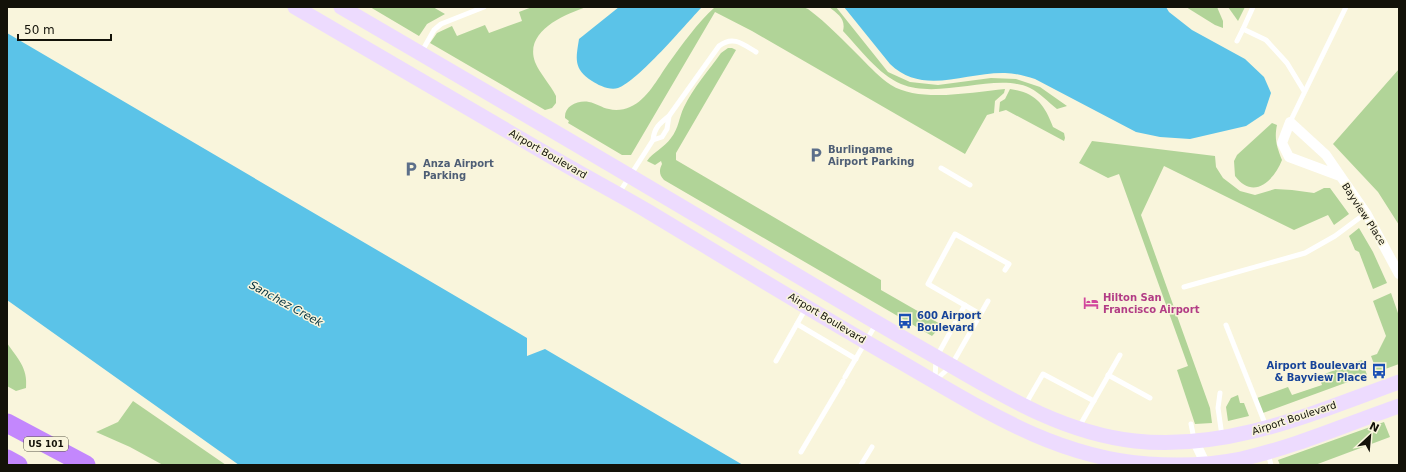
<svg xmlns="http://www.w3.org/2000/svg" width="1406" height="472" font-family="'DejaVu Sans',sans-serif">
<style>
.green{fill:#b1d498}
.water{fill:#5bc3e8}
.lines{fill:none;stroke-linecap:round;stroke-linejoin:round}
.lane{stroke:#fff;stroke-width:5}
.street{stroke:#fff;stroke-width:10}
.secondary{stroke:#eddbfe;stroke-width:15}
.highway{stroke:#c387fd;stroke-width:19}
.labels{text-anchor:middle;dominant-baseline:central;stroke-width:3;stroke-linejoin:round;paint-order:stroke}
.shield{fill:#f9f5dc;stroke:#585648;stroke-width:1}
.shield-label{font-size:9px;font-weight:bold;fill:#131209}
.service-label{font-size:10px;font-weight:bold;fill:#4e5e75;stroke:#f9f5dc;text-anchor:start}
.street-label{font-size:10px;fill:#131209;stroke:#f9f5dc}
.hotel-label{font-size:10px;font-weight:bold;fill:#b23c85;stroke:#f9f5dc;text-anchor:start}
.transit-label{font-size:10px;font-weight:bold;fill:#164399;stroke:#f9f5dc;text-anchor:start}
.water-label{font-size:11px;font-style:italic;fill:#00303f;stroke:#f9f5dc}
</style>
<rect width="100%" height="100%" fill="#f9f5dc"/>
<g class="green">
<path d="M370,7H433L445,14L427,24L419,36Z"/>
<path d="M532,7H586C564,15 524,31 535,62C540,74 550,84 556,96V103L552,108L545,110L430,43L437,33L452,26L457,36L485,25L489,33L522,21L519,12Z"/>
<path d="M715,7H803L808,9C828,24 844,41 862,59C871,68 880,78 891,85C920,103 972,92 1005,89L1004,93L995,101L994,113L987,115L965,154L752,31L715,12L631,155H622L568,123L569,121L565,118C564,106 578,100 589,102C596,103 602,108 609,109C615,111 624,110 630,107C647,100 658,78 668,64C682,45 697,23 715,7Z"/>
<path d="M829,7H836L888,72L910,82L938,85L991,78L1016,79L1040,87L1067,106L1057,109C1048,102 1040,93 1030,88C996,72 940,100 901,84C878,74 860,49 843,31C846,19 838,14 829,7Z"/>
<path d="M1186,7H1217L1223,21V28L1215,25Z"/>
<path d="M1228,7H1245L1238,21Z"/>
<path d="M728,48H732L736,50L676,153V160L881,280V290L942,325L932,336L664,180C659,175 659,170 662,164L661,161L655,165L647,161C653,152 664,148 671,138C679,128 679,117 684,107C693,88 709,70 721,53Z"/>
<path d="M1399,69V225L1378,192L1333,144Z"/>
<path d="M1010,89C1036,93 1044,104 1053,127L1064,133L1065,138L1064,141L1006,110L999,112L1000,102L1005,99Z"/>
<path d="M1272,123L1277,125C1274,139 1277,147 1282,160C1274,180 1254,201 1235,176L1234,161L1237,155Z"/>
<path d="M1092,141L1215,156L1216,167L1223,178L1240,191L1255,195L1275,189L1292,190L1314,193L1324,188H1330L1349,214L1334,225L1328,215L1294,230L1164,166L1141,215L1210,408L1212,423L1195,424L1177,370L1188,366L1119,174L1108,178L1079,163Z"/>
<path d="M1359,228L1373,252L1387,283L1373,289L1359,252L1355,250L1349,236Z"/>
<path d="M1391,293L1399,316V364L1377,372L1371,356L1377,354L1386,336L1373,301Z"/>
<path d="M7,343C18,359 28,368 26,388L16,391L7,386Z"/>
<path d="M1362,360L1367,375L1263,413L1257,398L1288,387L1292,395L1322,385L1319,376Z"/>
<path d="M1238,395L1240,403H1244L1249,416L1228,421L1226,407L1231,398Z"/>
<path d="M133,401L226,465H163L130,447L96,432L118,422Z"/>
<path d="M1384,422L1390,437L1315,465H1280L1278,460Z"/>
</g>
<g class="water">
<path d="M619,7H702C685,25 638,81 618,88C610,91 598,85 592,81C573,69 576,58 579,39Z"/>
<path d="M844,7H1166L1169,12L1192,30L1245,59L1264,77L1271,93L1264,114L1246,126L1190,139L1160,137L1136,132L1035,79C1025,76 1015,73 1005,73C965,72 923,96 890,64Z"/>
<path d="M7,33L527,338V356L545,349L743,465H239L7,300Z"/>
</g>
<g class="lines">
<g class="lane">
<path d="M1253,7L1243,29L1266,40L1287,63L1304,91"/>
<path d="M1237,41L1243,29"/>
<path d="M421,53L434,30L441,24L484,7"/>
<path d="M669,116L719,46C733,35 743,44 756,52"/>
<path d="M1290,122L1346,7"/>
<path d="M941,168L970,185"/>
<path d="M619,193L653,140C654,128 660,123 669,116L667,129L662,137L653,140"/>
<path d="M1184,287L1305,253L1335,236L1366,213"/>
<path d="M980,314L928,284L955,234L1009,264L1005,270"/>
<path d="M797,324L856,359"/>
<path d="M1226,325L1266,426"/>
<path d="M776,361L806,308"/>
<path d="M1108,375L1150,398"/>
<path d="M845,377L876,324"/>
<path d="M935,379L936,358L965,305"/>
<path d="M936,380L951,366L988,301"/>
<path d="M1220,393L1218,408L1222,436"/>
<path d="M1025,405L1043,374L1094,401"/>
<path d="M1191,424L1194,439"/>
<path d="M1079,427L1120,355"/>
<path d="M801,452L843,381"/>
<path d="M1268,453L1271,465"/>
<path d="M861,465L872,447"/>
</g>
<g class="street">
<path d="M1340,176L1289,157L1282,143L1290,122L1326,155L1366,213L1399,274"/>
<path d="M1195,442L1206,465"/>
</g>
<g class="secondary">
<path d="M295,7C381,57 466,107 552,157C584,176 617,193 649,212C732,262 815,313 899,361C979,407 1053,457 1148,464C1178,466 1211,465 1241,459C1295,447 1347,424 1399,406"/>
<path d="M341,7C488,93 635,178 781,266C835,298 890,331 945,362C1005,397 1064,433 1135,441C1229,451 1313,413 1399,382"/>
</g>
<g class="highway">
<path d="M7,423L86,465"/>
<path d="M7,459L18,465"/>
</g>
</g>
<defs>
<g id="parking-bare" transform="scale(1.2)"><path d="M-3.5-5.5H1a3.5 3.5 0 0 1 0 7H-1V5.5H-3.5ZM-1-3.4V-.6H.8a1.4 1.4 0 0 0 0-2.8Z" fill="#5c6f8a" stroke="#f9f5dc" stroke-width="2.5" paint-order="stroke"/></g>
<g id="hotel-bare" transform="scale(1.2)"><path d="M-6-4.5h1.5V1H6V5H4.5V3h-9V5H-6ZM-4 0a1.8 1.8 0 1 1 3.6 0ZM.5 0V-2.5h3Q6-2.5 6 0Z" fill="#d1479c" stroke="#f9f5dc" stroke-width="2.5" paint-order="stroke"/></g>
<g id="bus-bare" transform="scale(1.2)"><path d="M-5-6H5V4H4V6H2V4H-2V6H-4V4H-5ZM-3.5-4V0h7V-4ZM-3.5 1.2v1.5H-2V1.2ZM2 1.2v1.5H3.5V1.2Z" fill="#1a4fb4" stroke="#f9f5dc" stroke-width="2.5" paint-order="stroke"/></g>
</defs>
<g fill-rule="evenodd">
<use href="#parking-bare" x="816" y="155"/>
<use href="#parking-bare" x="411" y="169"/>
<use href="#hotel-bare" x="1091" y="303"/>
<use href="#bus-bare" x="905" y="321"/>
<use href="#bus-bare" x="1379" y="371"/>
</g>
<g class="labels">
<rect class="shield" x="24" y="437" width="44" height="14" rx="3"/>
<g class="shield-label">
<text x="46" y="444">US 101</text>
</g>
<g class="service-label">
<text x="828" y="149">Burlingame<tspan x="828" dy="12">Airport Parking</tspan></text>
<text x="423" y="163">Anza Airport<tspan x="423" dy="12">Parking</tspan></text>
</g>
<g class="street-label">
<text transform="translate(548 154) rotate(30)">Airport Boulevard</text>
<text transform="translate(1364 214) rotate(57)">Bayview Place</text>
<text transform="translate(827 318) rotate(31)">Airport Boulevard</text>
<text transform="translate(1294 418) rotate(-18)">Airport Boulevard</text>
</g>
<g class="hotel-label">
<text x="1103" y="297">Hilton San<tspan x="1103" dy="12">Francisco Airport</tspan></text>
</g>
<g class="transit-label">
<text x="917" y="315">600 Airport<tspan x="917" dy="12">Boulevard</tspan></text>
<text x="1367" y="365" text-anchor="end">Airport Boulevard<tspan x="1367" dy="12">&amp; Bayview Place</tspan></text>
</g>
<g class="water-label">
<text transform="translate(286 304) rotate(29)">Sanchez Creek</text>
</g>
</g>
<rect width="1406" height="472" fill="none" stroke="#131209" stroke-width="16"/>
<g transform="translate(1370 436) rotate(26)" stroke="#f9f5dc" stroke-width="3" paint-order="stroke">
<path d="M0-3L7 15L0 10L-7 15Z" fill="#131209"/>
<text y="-6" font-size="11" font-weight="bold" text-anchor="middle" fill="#131209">N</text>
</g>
<path d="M18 34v6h93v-6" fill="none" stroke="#131209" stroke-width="2"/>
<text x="24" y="34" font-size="12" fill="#131209" stroke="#f9f5dc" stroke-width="3" paint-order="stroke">50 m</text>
</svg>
